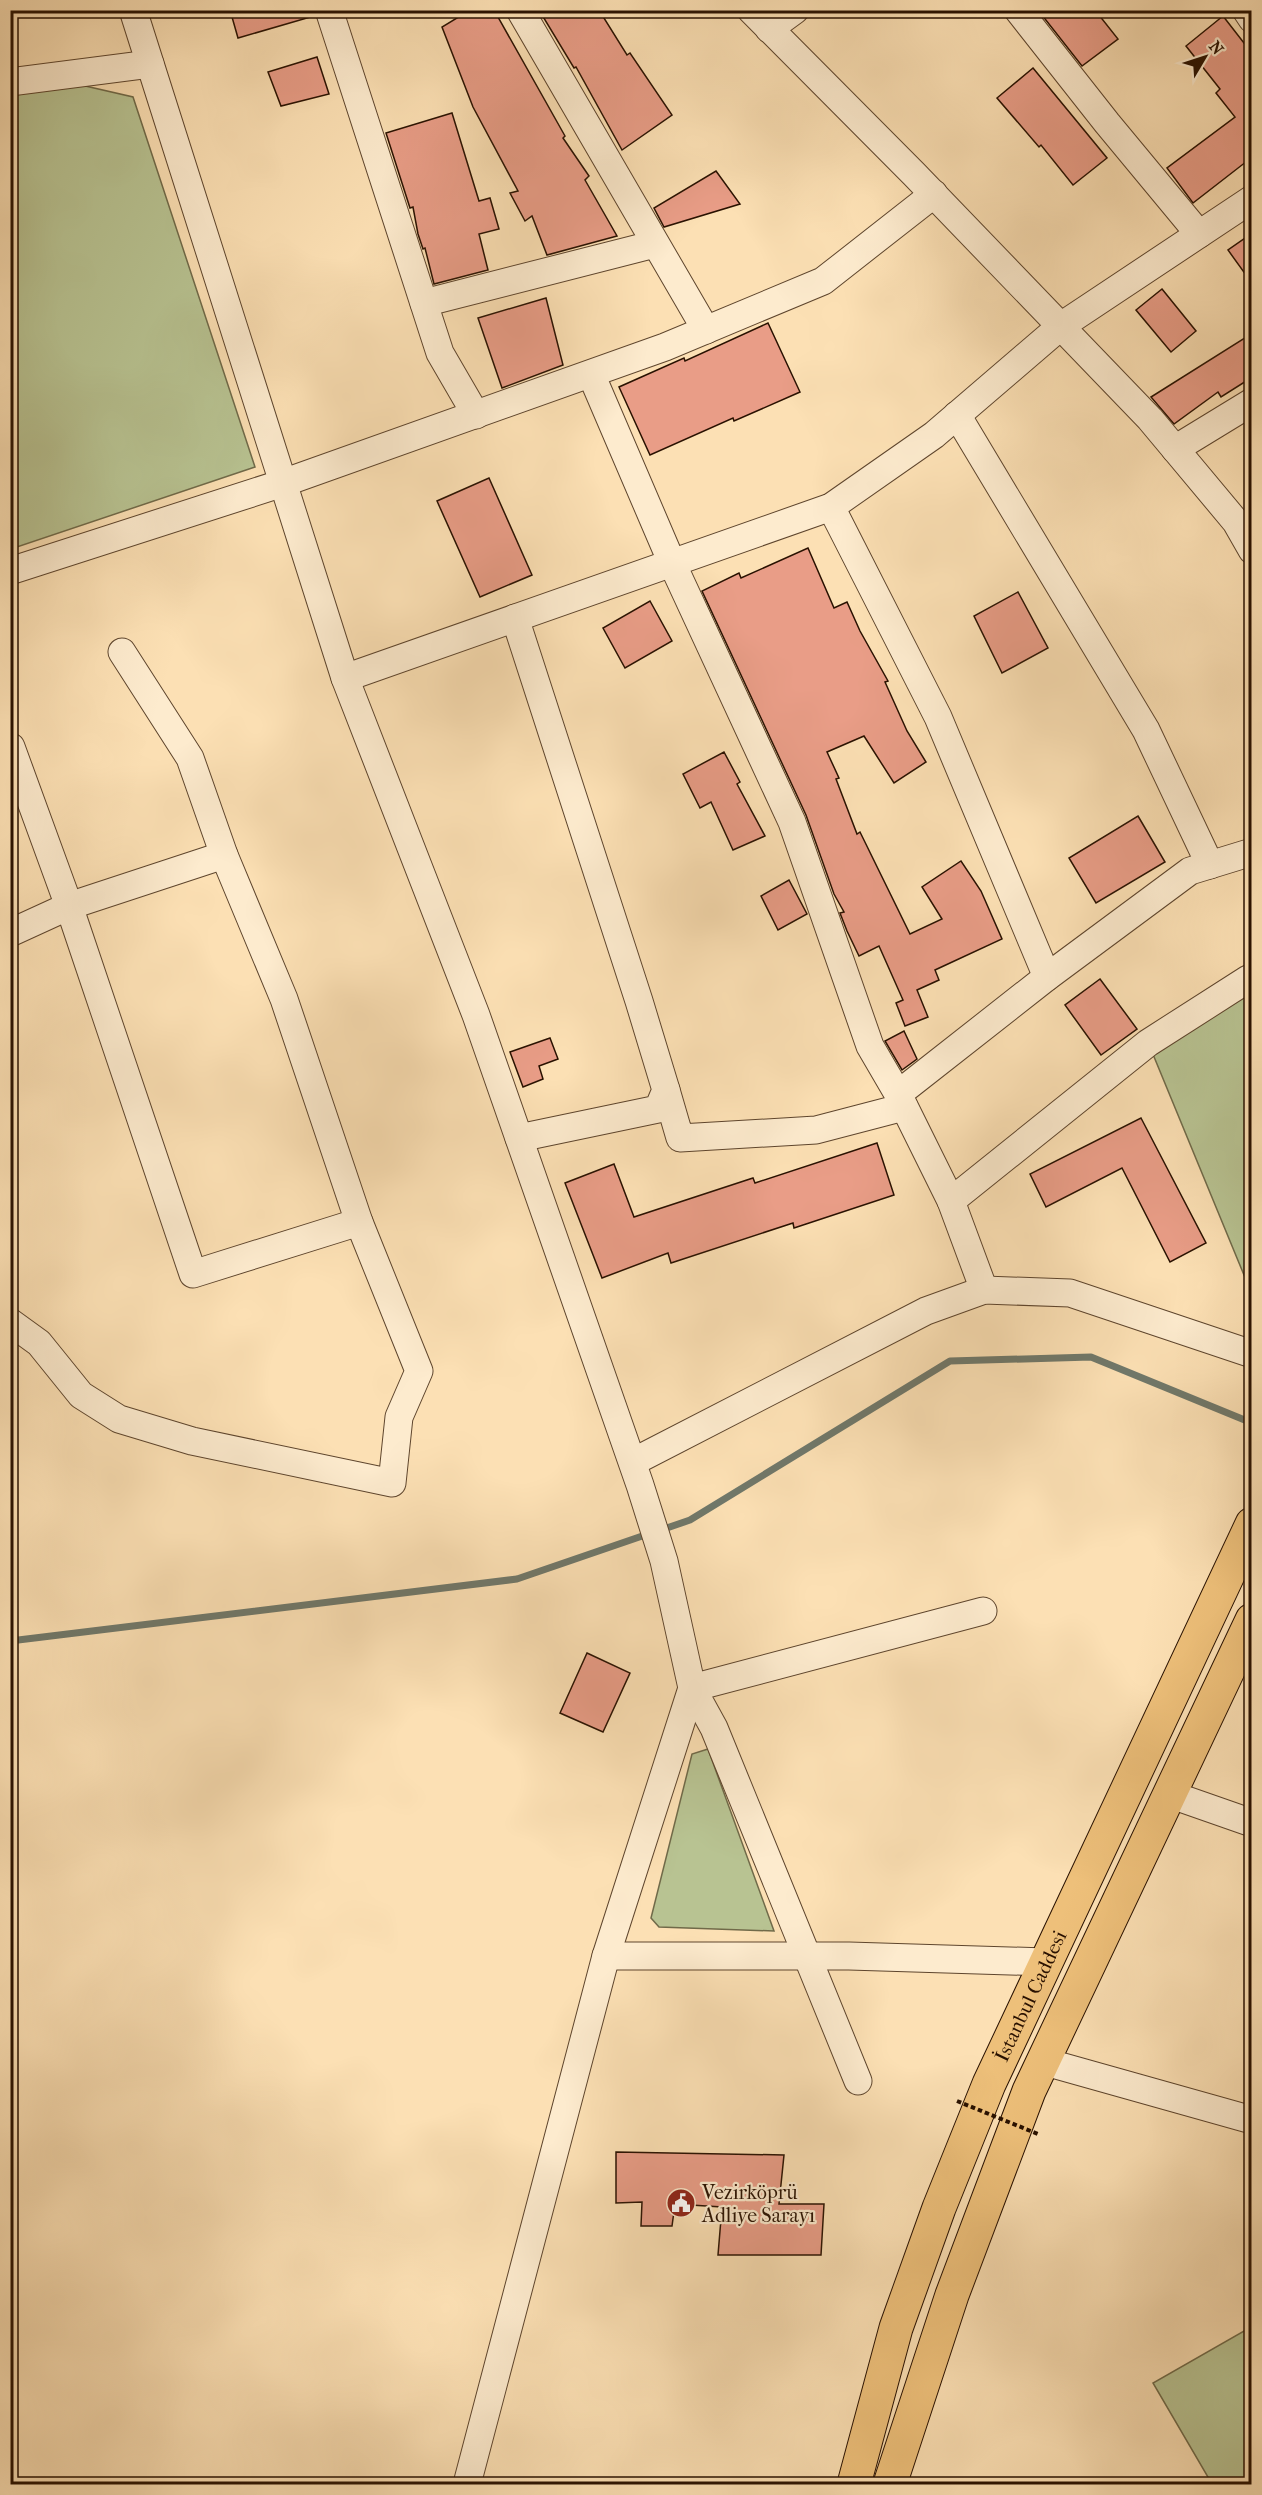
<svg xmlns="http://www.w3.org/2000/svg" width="1262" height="2495" font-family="'IM FELL French Canon',serif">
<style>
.green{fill:#b8c392;stroke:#706a49;stroke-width:1.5}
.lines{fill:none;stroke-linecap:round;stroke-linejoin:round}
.stream{stroke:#70786a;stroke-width:7}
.building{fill:#e99d87;stroke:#291100;stroke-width:1.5}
.minor-casing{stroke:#5e452d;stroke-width:29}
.major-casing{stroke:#291100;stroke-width:35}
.minor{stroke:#fdebce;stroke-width:27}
.major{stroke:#eec07a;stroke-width:33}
.path-bridge{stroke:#291100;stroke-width:4;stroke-dasharray:4.5 3;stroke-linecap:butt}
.labels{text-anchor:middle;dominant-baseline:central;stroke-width:4.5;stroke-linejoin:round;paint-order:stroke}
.street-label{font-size:20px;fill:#291100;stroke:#fdebce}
.poi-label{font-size:20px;fill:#291100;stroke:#fdebce;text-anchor:start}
</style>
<rect width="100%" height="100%" fill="#fce0b4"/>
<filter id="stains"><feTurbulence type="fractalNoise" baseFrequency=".00333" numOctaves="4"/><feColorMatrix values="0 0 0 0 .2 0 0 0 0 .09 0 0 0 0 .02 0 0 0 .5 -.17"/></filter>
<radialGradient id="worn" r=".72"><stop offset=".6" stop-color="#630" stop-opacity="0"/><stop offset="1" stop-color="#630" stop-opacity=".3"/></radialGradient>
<g class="green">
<path d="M81,85L133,97L255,467L11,549L10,94Z"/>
<path d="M1251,988V1292L1150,1047Z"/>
<path d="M708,1749L774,1931L659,1927L651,1918L692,1754Z"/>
<path d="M1251,2327V2484H1212L1153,2383Z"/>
</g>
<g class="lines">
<g class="stream">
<path d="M661,1530L690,1520L950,1361L1091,1357L1252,1423"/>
<path d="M10,1641L517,1579L651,1533"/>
</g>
</g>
<g class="building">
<path d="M230,10H314V16L238,38Z"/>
<path d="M470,10H494L565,136L563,138L589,176L585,180L617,236L547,255L532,216L525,221L510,193L518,191L473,107L442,27Z"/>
<path d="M539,10H599L627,55L630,53L672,115L622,150L576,67L574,68Z"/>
<path d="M1038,10H1095L1118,39L1082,66Z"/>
<path d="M1223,16L1251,52V158L1193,203L1167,168L1235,117L1216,93L1220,89L1186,46Z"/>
<path d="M317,57L329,94L281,106L268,72Z"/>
<path d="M1033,68L1107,158L1073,185L1041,145L1039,147L997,98Z"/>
<path d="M452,113L479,201L490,198L499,229L479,234L488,270L434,284L425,248L423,249L418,234L413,207L410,208L386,133Z"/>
<path d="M716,171L740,204L664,227L654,208Z"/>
<path d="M1251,234V282L1228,250Z"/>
<path d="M1162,289L1196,331L1171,352L1136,310Z"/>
<path d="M546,298L563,365L502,388L478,318Z"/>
<path d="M768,323L800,392L734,421L733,418L650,455L619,387L684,358L685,361Z"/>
<path d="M1251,334V378L1221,397L1218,392L1174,424L1151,397Z"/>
<path d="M489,478L532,575L480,597L437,501Z"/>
<path d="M808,548L834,608L847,602L860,631L888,681L885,682L907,731L926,762L894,783L864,736L827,752L839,778L836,779L857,834L860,832L910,934L942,919L922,887L961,861L981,891L1002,939L935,970L939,980L917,990L928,1017L905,1026L896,1003L903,1000L879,946L859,956L847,931L840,913L844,912L834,894L806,815L702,591L739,573L741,578Z"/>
<path d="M1018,592L1048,648L1002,673L974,616Z"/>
<path d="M650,601L672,641L625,668L603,628Z"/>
<path d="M724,752L740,782L737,784L765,836L733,850L711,802L700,808L683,774Z"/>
<path d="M1138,816L1165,862L1096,903L1069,858Z"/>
<path d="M789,880L807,914L778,930L761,896Z"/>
<path d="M1100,979L1137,1029L1101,1055L1065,1005Z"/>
<path d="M904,1031L917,1059L902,1070L885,1041Z"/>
<path d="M550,1038L558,1059L539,1066L543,1079L523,1087L510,1052Z"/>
<path d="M1141,1118L1206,1243L1170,1262L1122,1168L1046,1207L1030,1174Z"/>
<path d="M877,1143L894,1195L794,1228L793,1223L671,1263L668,1253L602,1278L565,1183L614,1164L634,1217L753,1178L755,1183Z"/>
<path d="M587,1653L630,1673L603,1732L560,1713Z"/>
<path d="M616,2152L784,2155L779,2204H824L821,2255H718L722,2207L675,2204L672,2226H641L642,2202L616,2203Z"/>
</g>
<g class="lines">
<g class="minor-casing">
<g id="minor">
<path d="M133,10L345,678L476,1015L640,1485L664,1561L692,1688L606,1956L467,2484"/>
<path d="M329,10L440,353L476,415"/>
<path d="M520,10L706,330"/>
<path d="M751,10L914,174L1150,419L1236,522L1252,550"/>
<path d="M1018,10L1107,123L1199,234"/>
<path d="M1246,10L1252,19"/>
<path d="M769,29L795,10"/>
<path d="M10,82L150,64"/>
<path d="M424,303L655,244"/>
<path d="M591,374L672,563L792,822L870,1046L898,1094L951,1201L984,1290"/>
<path d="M957,415L1146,730L1210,865"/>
<path d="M1175,449L1252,402"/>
<path d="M831,507L938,717L1047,977"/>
<path d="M10,571L283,483L665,347L823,281L934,194"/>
<path d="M515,618L639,1001L666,1090L658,1109L519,1138"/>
<path d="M345,678L831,507L934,435L1061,326L1252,199"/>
<path d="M11,747L69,906L193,1274L359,1222"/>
<path d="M10,933L69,906L224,855"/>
<path d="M666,1090L680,1138L816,1130L904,1107"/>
<path d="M898,1094L1047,977L1190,871L1252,852"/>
<path d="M951,1201L1148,1043L1248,979"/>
<path d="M10,1322L39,1343L81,1395L119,1419L192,1441L392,1483L399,1417L419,1371L359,1222L284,999L224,855L190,758L122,652"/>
<path d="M633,1462L926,1311L984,1290L1070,1293L1252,1354"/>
<path d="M1169,1794L1252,1823"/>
<path d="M606,1956H849L1046,1962"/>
<path d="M1042,2061L1252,2120"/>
<path d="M858,2081L714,1728L692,1688L983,1611"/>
</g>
</g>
<g class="major-casing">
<g id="major">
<path id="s1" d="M854,2484L896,2328L939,2208L989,2084L1252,1524"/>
<path d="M890,2484L952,2295L1029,2091L1252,1620"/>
</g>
</g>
<use href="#minor" class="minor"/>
<use href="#major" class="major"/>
<path class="path-bridge" d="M957,2101L1038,2134"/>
</g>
<defs>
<g id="civic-disc" transform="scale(1.5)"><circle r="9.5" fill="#8f2418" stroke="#fdebce"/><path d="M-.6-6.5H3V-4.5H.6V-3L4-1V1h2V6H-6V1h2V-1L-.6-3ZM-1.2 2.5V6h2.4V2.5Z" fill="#fff"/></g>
</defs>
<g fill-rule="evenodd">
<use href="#civic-disc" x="681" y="2203"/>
</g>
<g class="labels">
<g class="street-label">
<text stroke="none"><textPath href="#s1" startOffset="520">İstanbul Caddesi</textPath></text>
</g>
<g class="poi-label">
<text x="702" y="2192">Vezirköprü<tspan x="702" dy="23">Adliye Sarayı</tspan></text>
</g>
</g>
<rect width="1262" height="2495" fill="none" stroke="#fce0b4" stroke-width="36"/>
<rect x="12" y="12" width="1238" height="2471" fill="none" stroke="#291100" stroke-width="3"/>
<rect x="18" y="18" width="1226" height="2459" fill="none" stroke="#291100" stroke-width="1.5"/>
<g transform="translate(1205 57) rotate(51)" stroke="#fdebce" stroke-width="4.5" paint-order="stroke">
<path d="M0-4.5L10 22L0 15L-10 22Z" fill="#291100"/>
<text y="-9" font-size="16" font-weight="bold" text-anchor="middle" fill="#291100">N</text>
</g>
<rect width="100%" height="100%" filter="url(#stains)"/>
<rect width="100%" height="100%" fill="url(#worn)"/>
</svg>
